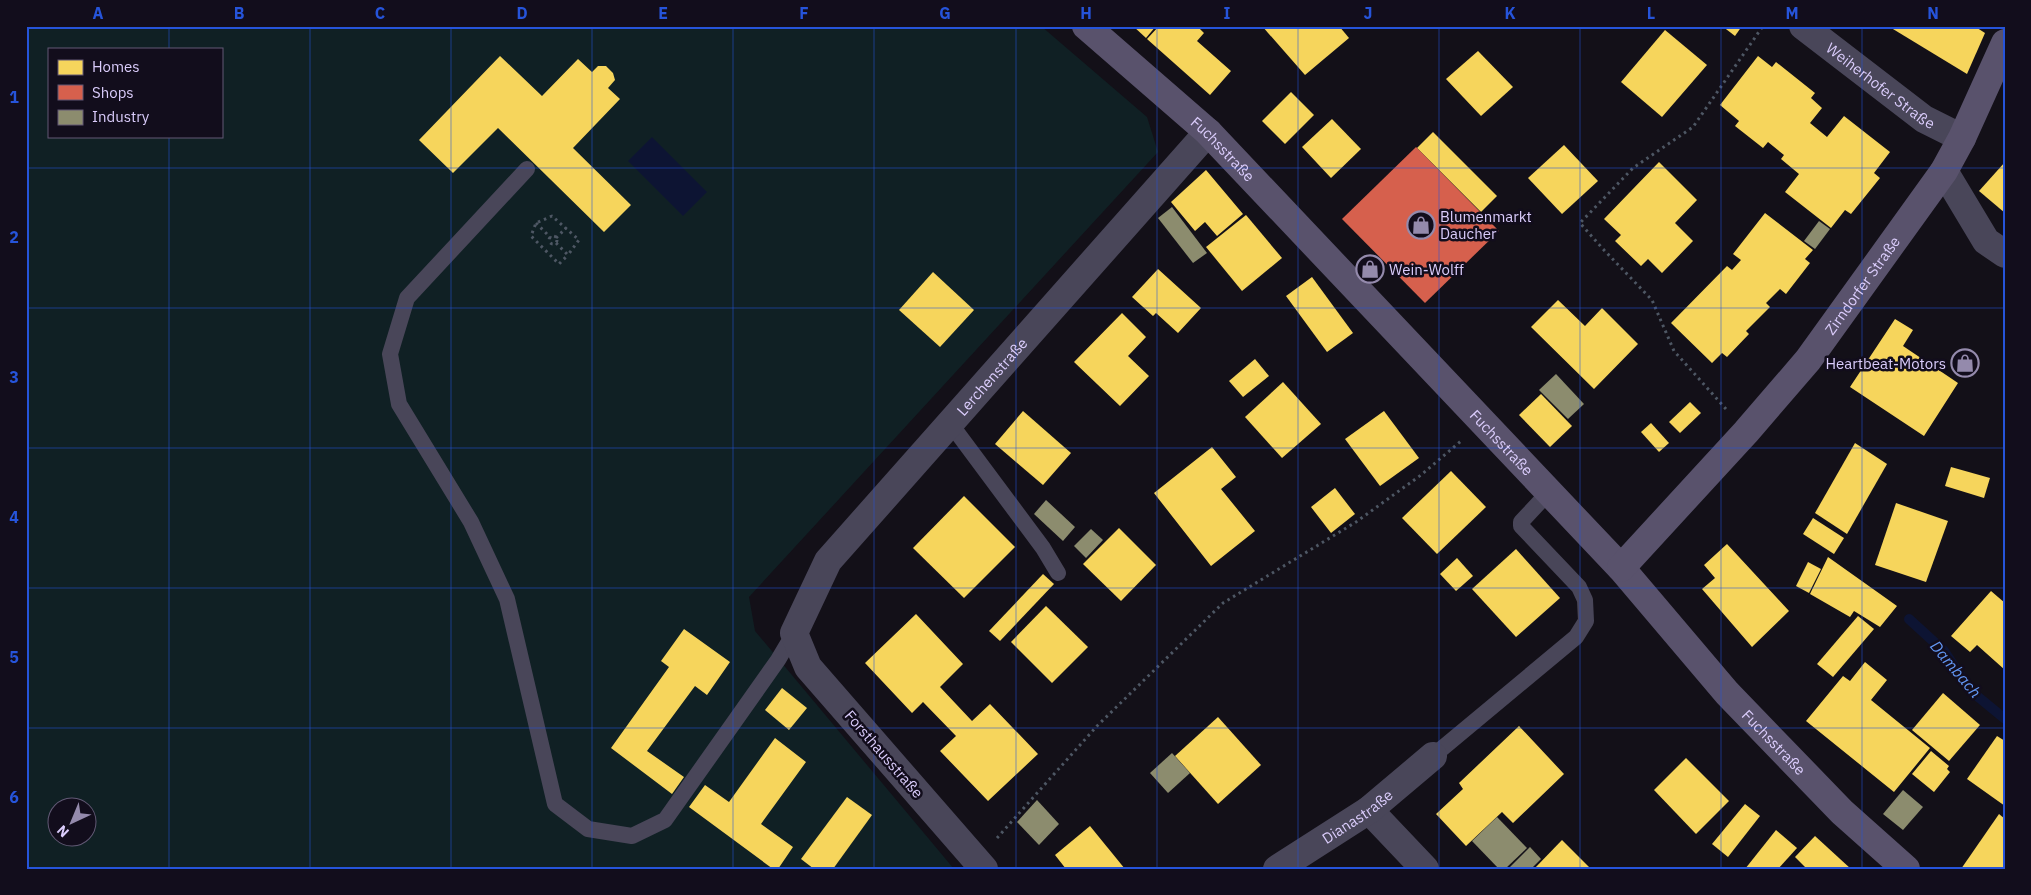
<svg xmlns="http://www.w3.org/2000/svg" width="2031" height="895" font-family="'IBM Plex Sans',sans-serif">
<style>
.green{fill:#102024;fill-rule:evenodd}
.water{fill:#0d1433}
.homes{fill:#f6d55c}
.shops{fill:#d6604d}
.industry{fill:#8c8c6e}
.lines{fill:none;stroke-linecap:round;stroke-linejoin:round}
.stream{stroke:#0d1433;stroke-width:10}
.path{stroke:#4e5764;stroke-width:3;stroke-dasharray:2.5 4;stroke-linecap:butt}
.lane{stroke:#494659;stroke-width:16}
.street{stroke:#494659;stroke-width:28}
.secondary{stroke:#59526c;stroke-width:28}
.grid{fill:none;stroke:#2654da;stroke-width:1;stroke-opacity:0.55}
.labels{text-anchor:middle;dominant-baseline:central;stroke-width:5;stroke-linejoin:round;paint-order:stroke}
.street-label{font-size:15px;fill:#daccfb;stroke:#120d1c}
.poi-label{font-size:15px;fill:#daccfb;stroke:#120d1c;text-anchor:start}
.water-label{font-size:16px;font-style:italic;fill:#6296f3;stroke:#120d1c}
.neatline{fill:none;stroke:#2654da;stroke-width:2}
.grid-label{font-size:16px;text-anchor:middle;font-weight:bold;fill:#2654da}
</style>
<rect width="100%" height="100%" fill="#131018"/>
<path class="green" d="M26,26H1041L1147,117L1158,152L749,597L755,631L954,869H26ZM49,49H221V136H49ZM58,808H88V838H58Z"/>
<path class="water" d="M652,137L707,192L683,216L628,161Z"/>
<g class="homes">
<path d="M1133,26H1156L1146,38Z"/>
<path d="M1159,26H1197L1204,33L1197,41L1231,71L1210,95L1147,39Z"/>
<path d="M1262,26H1339L1349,38L1305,75Z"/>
<path d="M1722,26H1742L1735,36Z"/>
<path d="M1888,26H1974L1985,33L1967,74Z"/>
<path d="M1665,30L1707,65L1662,117L1621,82Z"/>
<path d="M1478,51L1513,87L1481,116L1446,79Z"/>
<path d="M500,56L542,96L578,59L592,72L598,66H606L613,73L615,80L608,88L620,99L573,148L631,205L604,232L498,128L453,173L419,140Z"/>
<path d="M1758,56L1772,67L1776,62L1815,93L1811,98L1822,108L1810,123L1827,137L1844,116L1890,152L1874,173L1880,178L1851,214L1845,210L1831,228L1785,192L1799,174L1781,159L1784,155L1768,142L1763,148L1735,126L1739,121L1720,105Z"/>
<path d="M1291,92L1314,115L1285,144L1262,121Z"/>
<path d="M1332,119L1361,149L1331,178L1302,147Z"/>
<path d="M1433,132L1497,196L1481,212L1417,148Z"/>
<path d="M1564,145L1598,181L1562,214L1528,178Z"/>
<path d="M1659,162L1697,200L1675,223L1693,241L1662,273L1648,259L1641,266L1615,241L1621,235L1604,219Z"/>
<path d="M2005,162V213L1979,191Z"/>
<path d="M1206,170L1243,214L1217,236L1205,222L1195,231L1171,202Z"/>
<path d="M1765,213L1813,250L1805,259L1810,263L1786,294L1780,289L1766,303L1770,307L1746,331L1749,334L1727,357L1722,353L1712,363L1671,323L1727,266L1732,270L1741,260L1733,254Z"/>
<path d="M1246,215L1282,258L1242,291L1206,247Z"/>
<path d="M1158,269L1201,308L1178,333L1156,313L1153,316L1132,297Z"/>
<path d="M933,272L974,310L940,347L899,310Z"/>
<path d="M1312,277L1353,333L1327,352L1286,296Z"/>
<path d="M1558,300L1585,326L1602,308L1638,344L1594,389L1531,327Z"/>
<path d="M1122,313L1146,337L1128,356L1149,376L1120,406L1074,362Z"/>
<path d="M1895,319L1913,330L1903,346L1958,383L1924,436L1850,387Z"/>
<path d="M1255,359L1269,376L1243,397L1229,381Z"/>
<path d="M1283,382L1321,424L1282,458L1245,417Z"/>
<path d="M1541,394L1572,426L1550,447L1519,415Z"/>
<path d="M1690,402L1701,413L1680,433L1669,422Z"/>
<path d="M1023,411L1071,453L1043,485L995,444Z"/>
<path d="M1384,411L1419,458L1380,486L1345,439Z"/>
<path d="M1651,423L1669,443L1659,452L1641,432Z"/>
<path d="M1855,443L1887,464L1847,534L1815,513Z"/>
<path d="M1212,447L1236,477L1221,489L1255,531L1211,566L1154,493Z"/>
<path d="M1951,467L1990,478L1984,498L1945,486Z"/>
<path d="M1451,471L1486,507L1437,554L1402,518Z"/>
<path d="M1335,488L1355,514L1331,533L1311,507Z"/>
<path d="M964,496L1015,547L964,598L913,548Z"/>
<path d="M1896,503L1948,521L1926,582L1875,565Z"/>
<path d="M1813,518L1844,538L1834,554L1803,534Z"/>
<path d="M1119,528L1156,565L1121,601L1083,564Z"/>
<path d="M1727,544L1789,611L1752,647L1702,589L1715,578L1704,565Z"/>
<path d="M1516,549L1560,598L1516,637L1472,589Z"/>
<path d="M1828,557L1897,606L1880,627L1854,611L1850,617L1810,594Z"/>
<path d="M1457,558L1473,576L1456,591L1440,574Z"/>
<path d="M1808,562L1821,569L1809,593L1796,586Z"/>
<path d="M1043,574L1054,584L1000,641L989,631Z"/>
<path d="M1991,591L2005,603V670L1977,645L1970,652L1951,636Z"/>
<path d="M1046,606L1088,647L1052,683L1011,642Z"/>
<path d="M916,614L963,664L940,687L972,721L990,704L1038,754L988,801L940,751L956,736L923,702L912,713L865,663Z"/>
<path d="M1858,616L1874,629L1833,677L1817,664Z"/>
<path d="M684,629L730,662L707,695L695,686L647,751L684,777L672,794L611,748L669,667L661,661Z"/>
<path d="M1865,662L1887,680L1871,700L1930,748L1894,792L1806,721L1843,676L1850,681Z"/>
<path d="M782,688L807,708L789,730L765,710Z"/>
<path d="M1943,693L1980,725L1949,761L1912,730Z"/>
<path d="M1218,717L1261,765L1218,804L1175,756Z"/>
<path d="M1519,726L1564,774L1513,823L1502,812L1466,846L1436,814L1463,789L1459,783Z"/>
<path d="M1997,736L2005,741V806L1967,779Z"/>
<path d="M775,738L806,762L761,824L793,847L778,869H773L689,807L705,785L729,802Z"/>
<path d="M1931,751L1949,766L1947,769L1950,772L1934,792L1912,774Z"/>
<path d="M1686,758L1729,801L1696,834L1654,790Z"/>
<path d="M847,797L872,815L833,869H814L801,859Z"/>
<path d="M1745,804L1760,816L1728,857L1712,844Z"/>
<path d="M1999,814L2005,819V869H1961Z"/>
<path d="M1090,826L1125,869H1066L1055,855Z"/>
<path d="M1776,830L1797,848L1778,869H1745Z"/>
<path d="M1815,836L1851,869H1807L1795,857Z"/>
<path d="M1562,840L1591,869H1534Z"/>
</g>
<path class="shops" d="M1416,147L1499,231L1425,303L1342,219Z"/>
<g class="industry">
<path d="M1172,207L1207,253L1193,263L1158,218Z"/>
<path d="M1819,221L1830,229L1815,249L1804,241Z"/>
<path d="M1556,374L1584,404L1568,419L1539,390Z"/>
<path d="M1046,500L1075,527L1063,541L1034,514Z"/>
<path d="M1091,529L1103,540L1086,558L1074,546Z"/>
<path d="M1172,753L1190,773L1168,793L1150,773Z"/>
<path d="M1903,790L1923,807L1903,830L1883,814Z"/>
<path d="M1037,800L1059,824L1039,845L1017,822Z"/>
<path d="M1497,817L1527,848L1505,869H1499L1472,841Z"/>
<path d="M1530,847L1541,859L1531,869H1508Z"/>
</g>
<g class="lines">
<path class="stream" d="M1909,619L1944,651L1971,691L2005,719"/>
<g class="path">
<path d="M536,223L551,238"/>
<circle cx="553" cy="240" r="4"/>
<path d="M556,238L566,228"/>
<path d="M556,243L568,255L579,240L552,216L536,223L531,236L559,264L568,255"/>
<path d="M1726,409L1674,351L1652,300L1603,249L1580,223L1633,168L1693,127L1763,26"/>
<path d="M997,838L1097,726L1223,603L1356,522L1421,475L1461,441"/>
</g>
<g class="lane">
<path d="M527,169L407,298L390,354L399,404L471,522L507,599L555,804L588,829L632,836L665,820L778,660L794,633"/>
<path d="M950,423L1043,548L1058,573"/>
<path d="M1433,756L1576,637L1586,621L1585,600L1579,587L1521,526V522L1549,492"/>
</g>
<g class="street">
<path id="s1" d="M1803,26L1924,119L1962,138"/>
<path d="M1944,171L1986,241L2005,254"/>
<path d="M1369,810L1425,869"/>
<path id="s2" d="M984,869L808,667L794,633L828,561L1208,132"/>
<path id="s3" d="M1277,869L1369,810L1433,756"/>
</g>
<g class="secondary">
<path id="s4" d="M1086,26L1208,132L1621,568L1727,693L1842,812L1906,869"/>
<path id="s5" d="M1621,568L1746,432L1808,360L1944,171L1962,138L2005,43"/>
</g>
</g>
<path class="grid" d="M169,26V49M310,26V869M451,26V869M592,26V869M733,26V869M874,26V869M1016,26V869M1157,26V869M1298,26V869M1439,26V869M1580,26V869M1721,26V869M1862,26V869M169,136V869M26,168H2005M26,308H2005M26,448H2005M26,588H2005M26,728H2005"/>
<defs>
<g id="shop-ring" transform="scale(1.4375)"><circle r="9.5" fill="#120d1c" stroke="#948aac" stroke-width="1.5"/><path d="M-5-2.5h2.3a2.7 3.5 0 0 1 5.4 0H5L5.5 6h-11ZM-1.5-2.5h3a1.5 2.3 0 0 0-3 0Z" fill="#948aac"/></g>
</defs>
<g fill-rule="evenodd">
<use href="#shop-ring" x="1421" y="225"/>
<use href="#shop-ring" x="1370" y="269"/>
<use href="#shop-ring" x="1965" y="363"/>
</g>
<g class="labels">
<g class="street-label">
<text stroke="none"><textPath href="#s1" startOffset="98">Weiherhofer Straße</textPath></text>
<text stroke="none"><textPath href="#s4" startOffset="184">Fuchsstraße</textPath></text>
<text stroke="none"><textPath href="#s5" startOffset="372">Zirndorfer Straße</textPath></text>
<text stroke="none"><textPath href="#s2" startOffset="631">Lerchenstraße</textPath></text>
<text stroke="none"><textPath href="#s4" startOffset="589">Fuchsstraße</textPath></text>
<text stroke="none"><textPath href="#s4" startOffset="994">Fuchsstraße</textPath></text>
<text transform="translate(884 754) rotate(49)">Forsthausstraße</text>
<text stroke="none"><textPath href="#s3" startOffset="96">Dianastraße</textPath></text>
</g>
<g class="poi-label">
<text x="1440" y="216">Blumenmarkt<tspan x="1440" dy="17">Daucher</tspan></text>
<text x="1389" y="269">Wein-Wolff</text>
<text x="1946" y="363" text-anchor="end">Heartbeat-Motors</text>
</g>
<g class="water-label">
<text transform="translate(1956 669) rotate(50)">Dambach</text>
</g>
</g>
<rect width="2031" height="895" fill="none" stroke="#120d1c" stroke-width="55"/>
<rect x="48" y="48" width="175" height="90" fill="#120d1c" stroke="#625975"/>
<rect x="58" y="60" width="25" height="15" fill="#f6d55c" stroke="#625975"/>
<text x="92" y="72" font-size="15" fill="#daccfb">Homes</text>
<rect x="58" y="85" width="25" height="15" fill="#d6604d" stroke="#625975"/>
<text x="92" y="98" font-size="15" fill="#daccfb">Shops</text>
<rect x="58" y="110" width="25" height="15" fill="#8c8c6e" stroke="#625975"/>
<text x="92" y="122" font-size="15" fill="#daccfb">Industry</text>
<g transform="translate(72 822) rotate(224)"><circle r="24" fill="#120d1c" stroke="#625975"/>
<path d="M0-4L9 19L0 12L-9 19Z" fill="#948aac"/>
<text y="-8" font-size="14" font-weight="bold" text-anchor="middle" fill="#daccfb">N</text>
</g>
<rect x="28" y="28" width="1976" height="840" class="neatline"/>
<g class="grid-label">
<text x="98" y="19">A</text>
<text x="239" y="19">B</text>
<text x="380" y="19">C</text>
<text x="522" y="19">D</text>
<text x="663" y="19">E</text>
<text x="804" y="19">F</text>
<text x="945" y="19">G</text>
<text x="1086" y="19">H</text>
<text x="1227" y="19">I</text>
<text x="1368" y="19">J</text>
<text x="1510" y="19">K</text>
<text x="1651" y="19">L</text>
<text x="1792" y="19">M</text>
<text x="1933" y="19">N</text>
<text x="14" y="103">1</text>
<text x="14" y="243">2</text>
<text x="14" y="383">3</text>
<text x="14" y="523">4</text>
<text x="14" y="663">5</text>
<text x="14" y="803">6</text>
</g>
</svg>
